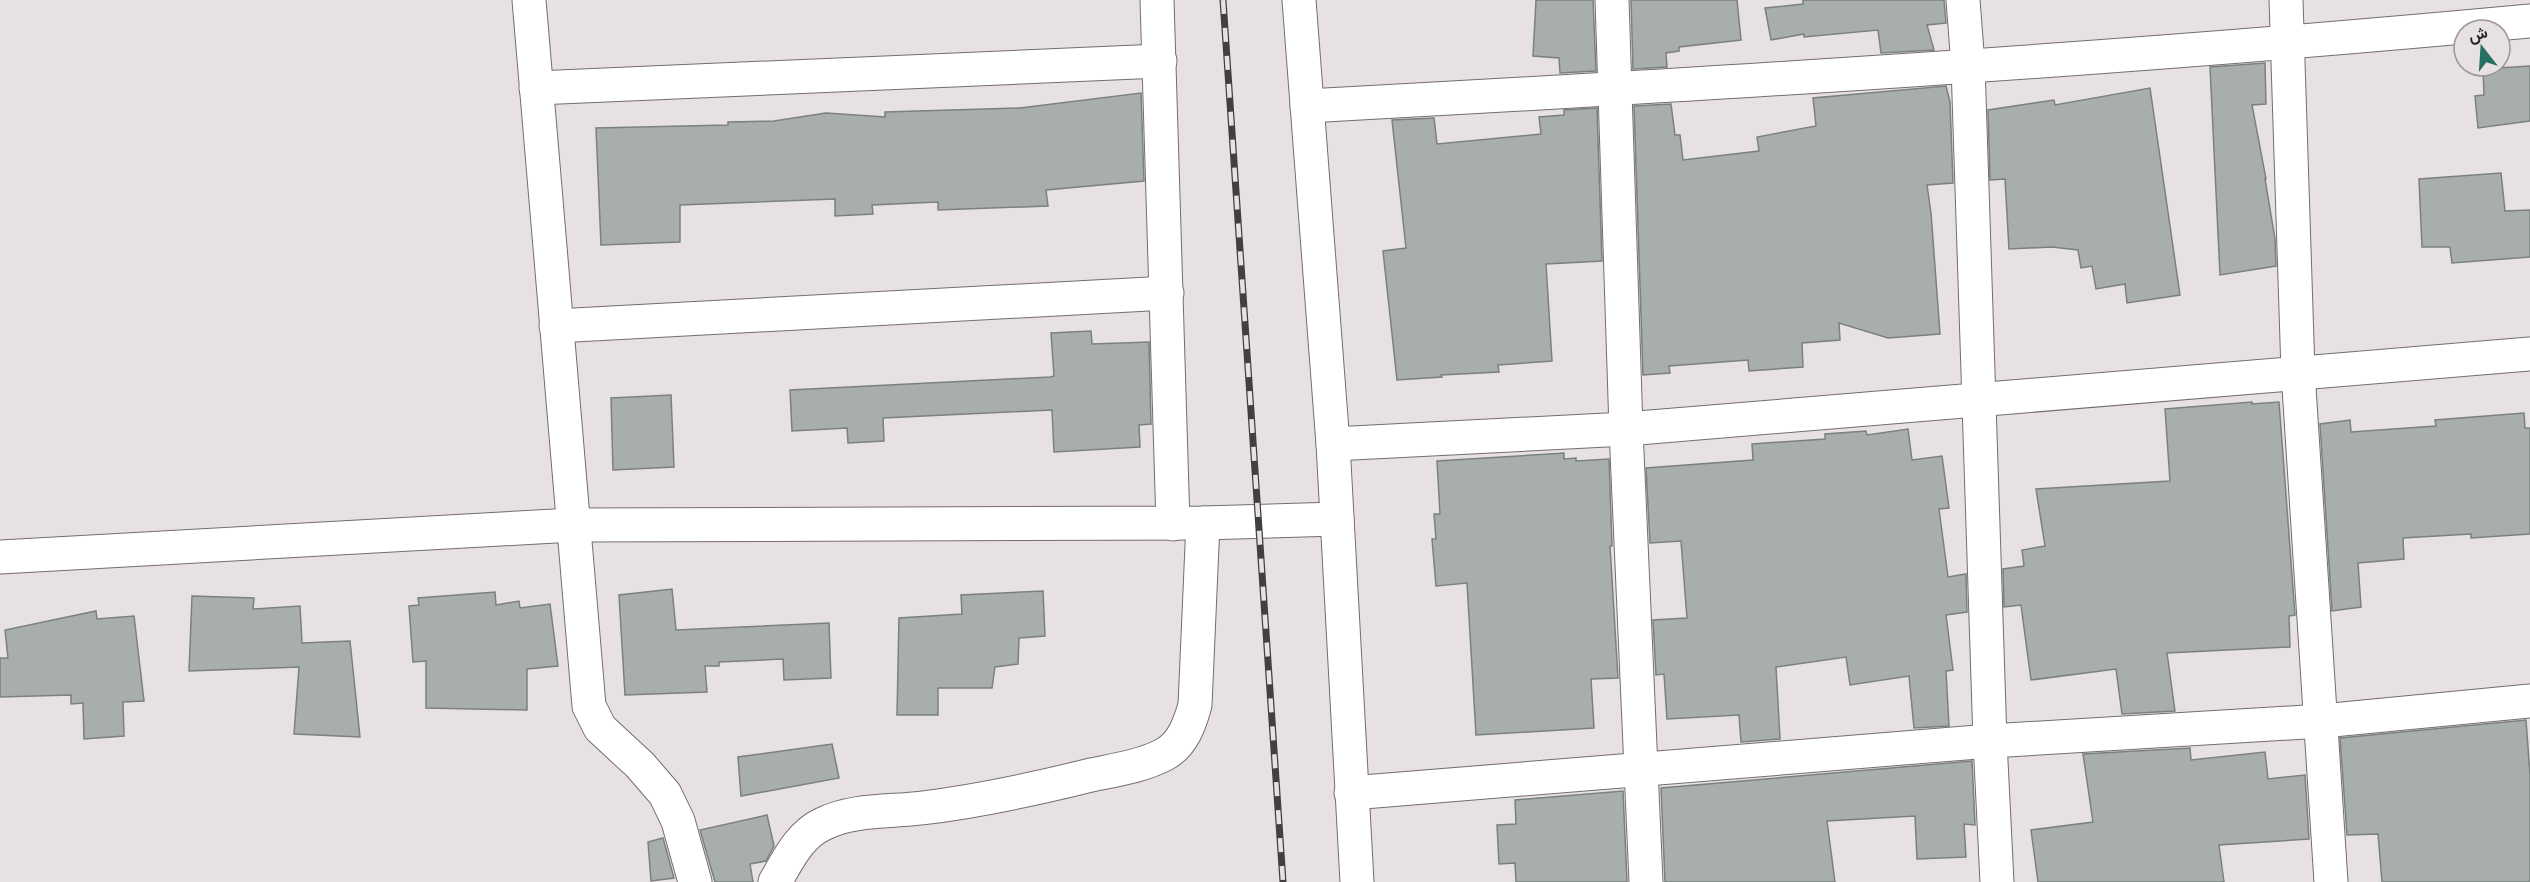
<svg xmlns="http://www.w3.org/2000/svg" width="2530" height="882" font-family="Inter,Vazirmatn,sans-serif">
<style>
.building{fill:#a7aeac;stroke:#7a817f;stroke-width:1.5}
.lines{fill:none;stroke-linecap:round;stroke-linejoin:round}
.street-casing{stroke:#736d6e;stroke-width:35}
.secondary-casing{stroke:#736d6e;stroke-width:35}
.street{stroke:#fff;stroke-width:33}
.secondary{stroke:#fff;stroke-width:33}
.rail-casing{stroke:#433f40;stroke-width:7}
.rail{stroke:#e8e1e2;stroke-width:4.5;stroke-dasharray:14;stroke-linecap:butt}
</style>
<rect width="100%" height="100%" fill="#e8e1e2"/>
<g class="building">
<path d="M1536,0H1593L1596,71L1560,73L1559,58L1533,56Z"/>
<path d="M1631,0H1737L1741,40L1679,47V51L1666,53L1667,67L1633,69Z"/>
<path d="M1803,0H1944L1946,23L1927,25L1934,50L1881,53L1878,30L1804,37V34L1771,40L1765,8L1803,4Z"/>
<path d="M2265,63L2266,104L2252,105L2266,179H2265L2275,239L2276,266L2220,275L2210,67Z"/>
<path d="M2530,66V121L2478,128L2475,96L2484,95L2483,69Z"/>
<path d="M1946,86L1950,102L1953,183L1927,185L1931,213L1940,334L1888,338L1839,323L1840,340L1802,343L1803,367L1749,371L1748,360L1669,366L1670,373L1643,375L1634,106L1671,104L1675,135H1680L1683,160L1759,151L1757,137L1816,126L1813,98Z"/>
<path d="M2150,88L2180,295L2127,303L2125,284L2096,289L2092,266L2081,268L2078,250L2052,247L2009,249L2005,179L1990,180L1988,110L2054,100L2055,105Z"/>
<path d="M1141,93L1144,181L1046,190L1048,206L938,210V202L872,205L873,214L835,216V199L680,205V242L601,245L596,128L728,125V122L774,121L826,113L885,117V112L1020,108Z"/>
<path d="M1597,108L1602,261L1546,264L1552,361L1498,365L1499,372L1441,375L1442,377L1397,380L1383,251L1406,248L1392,120L1434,118L1437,144L1541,134L1539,117L1564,115V110Z"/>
<path d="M2501,173L2505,211L2530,210V257L2452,263L2450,247H2422L2419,179Z"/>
<path d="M1091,331L1092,344L1149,342L1151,424L1139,425L1140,447L1054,452L1052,410L883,418L884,441L848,443L847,428L792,431L790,390L1050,377L1054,376L1051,333Z"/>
<path d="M671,395L674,467L613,470L611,398Z"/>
<path d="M2252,402V404L2279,402L2295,615L2289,616L2290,647L2167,653L2175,711L2122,714L2116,669L2031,680L2021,605L2004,607L2003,569L2024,566L2022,550L2045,546L2036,489L2170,481L2165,409Z"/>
<path d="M2524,413L2525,428H2530V534L2471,538V534L2403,538L2404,559L2358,563L2361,607L2332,611L2320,424L2350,420L2351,432L2436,426L2435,420Z"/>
<path d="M1908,429L1912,460L1942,456L1949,508L1939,509L1948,577L1966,574L1967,612L1946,615L1953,670L1946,671L1949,726L1914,728L1909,676L1850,685L1846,657L1776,667L1780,739L1741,742L1739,715L1667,719L1664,674L1656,675L1653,620L1687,618L1681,541L1650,543L1646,468L1753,460L1752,444L1825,439V434L1866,431L1867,435Z"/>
<path d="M1564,453V459L1576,458V461L1609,459L1612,546H1610L1618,678L1591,679L1594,728L1476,735L1467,583L1436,586L1432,539H1436L1434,514H1440L1437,461Z"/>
<path d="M672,589L676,630L829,623L831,678L784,680L783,659L719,662V666H705L707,692L625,695L619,595Z"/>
<path d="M1043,591L1045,636L1019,638L1018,664L995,667L992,688H938V715H897L899,618L962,614L961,595Z"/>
<path d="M495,592L496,605L519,601L520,608L550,604L558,666L527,669V710L426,708V661L413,662L409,606L419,605L418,598Z"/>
<path d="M192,596L254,598L253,609L300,606L302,643L350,641L360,737L294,734L299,667L189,671Z"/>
<path d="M96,611L97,619L134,616L144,701L123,702L124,736L84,739L83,703L71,704V695L0,697V658H8L5,630Z"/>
<path d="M2526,720L2530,775V882H2382L2378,834L2347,835L2340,738Z"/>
<path d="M832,744L839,778L741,796L738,757Z"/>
<path d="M2190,748L2191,760L2265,752L2268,779L2305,775L2309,839L2219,845L2224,882H2038L2031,830L2093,822L2083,754Z"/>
<path d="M1972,761L1975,825L1964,824L1966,857L1917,859L1915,816L1827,821L1835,882H1665L1661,788Z"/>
<path d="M1623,791L1627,882H1516L1515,863L1499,864L1497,825L1516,824L1515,800Z"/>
<path d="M767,815L774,846L766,861L750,864L753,882H715L700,830Z"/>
<path d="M663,838L674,878L651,881L648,842Z"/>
</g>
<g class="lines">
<g class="street-casing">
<g id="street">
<path d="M529,0L589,706L600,728L640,765L665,794L678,821L695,882"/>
<path d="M1157,0L1173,524"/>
<path d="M1612,0L1626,429L1646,882"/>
<path d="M1963,0L1968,65L1990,741L1997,882"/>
<path d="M2286,0L2298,372L2331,882"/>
<path d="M536,88L1160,61"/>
<path d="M1307,106C1715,84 2123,59 2530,21"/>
<path d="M556,326L1167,293"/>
<path d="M1333,444L1626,429L2530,354"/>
<path d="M0,557L573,525L1203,523L1337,519"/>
<path d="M1351,793L1990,741L2322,721L2530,701"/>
<path d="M775,882C788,860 799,835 823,824C853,809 890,812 922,808C979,801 1035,789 1091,775C1115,770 1143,766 1165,754C1183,744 1190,723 1195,705L1203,523"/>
</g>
</g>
<g class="secondary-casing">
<path id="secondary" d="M1299,0L1333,444L1357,882"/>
</g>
<use href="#street" class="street"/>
<use href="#secondary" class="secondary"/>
<g class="rail-casing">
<path id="rail" d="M1223,0L1283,882"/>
</g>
<use href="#rail" class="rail"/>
</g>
<g transform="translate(2482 48) rotate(343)"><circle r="28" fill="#e8e1e2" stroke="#9a9596" stroke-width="1.5"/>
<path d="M0-4.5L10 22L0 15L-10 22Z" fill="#286f63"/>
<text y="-9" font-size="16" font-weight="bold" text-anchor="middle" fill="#262324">ش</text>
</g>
</svg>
